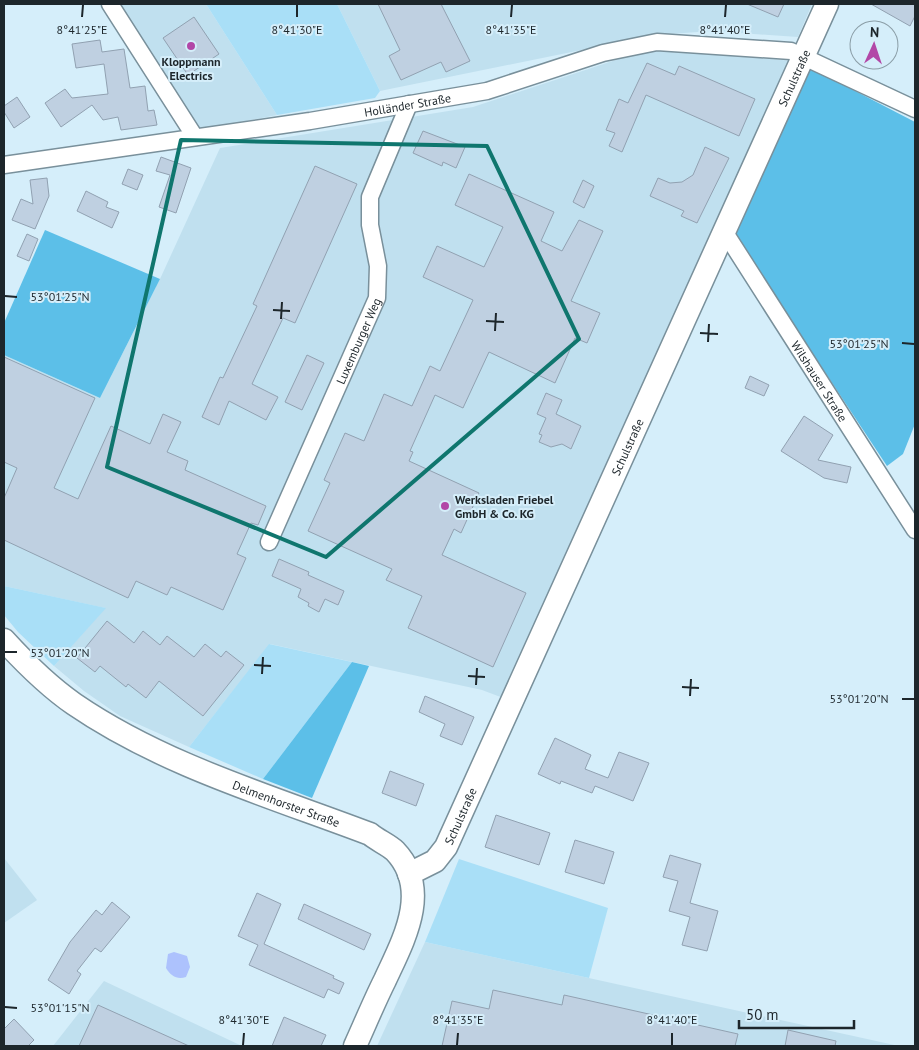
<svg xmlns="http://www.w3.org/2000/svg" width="919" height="1050" font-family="'PT Sans',sans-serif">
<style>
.built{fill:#c0e0ef}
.green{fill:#a9dff7}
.forest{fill:#5cbfe8}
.water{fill:#adc2fd}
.building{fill:#bfd0e1;stroke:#91a1b1}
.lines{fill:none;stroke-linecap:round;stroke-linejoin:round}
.street-casing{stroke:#79909b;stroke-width:19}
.secondary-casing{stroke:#79909b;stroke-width:25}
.street{stroke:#fff;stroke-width:16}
.secondary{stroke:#fff;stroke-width:22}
.marked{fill:none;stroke:#0f766e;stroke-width:4;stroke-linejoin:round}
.ticks{fill:none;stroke:#1d262b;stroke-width:2}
.poi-dot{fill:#b247a7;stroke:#d5eefa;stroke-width:2}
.labels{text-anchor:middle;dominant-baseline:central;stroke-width:4;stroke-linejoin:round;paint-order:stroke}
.poi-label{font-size:12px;font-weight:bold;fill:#1d262b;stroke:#d5eefa}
.street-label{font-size:12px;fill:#1d262b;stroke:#d5eefa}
.ticks-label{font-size:12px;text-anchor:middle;fill:#1d262b;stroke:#d5eefa;stroke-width:4;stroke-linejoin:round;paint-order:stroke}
</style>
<rect width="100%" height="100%" fill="#d5eefa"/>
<g class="built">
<path d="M117,4H206L277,115L199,130Z"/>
<path d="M337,4H812L798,37L712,31L655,35L380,91Z"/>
<path d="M652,48L793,61L506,699L482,690L270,644L189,747L120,716L84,691L54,666L105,608L4,586V355L100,398L160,279L220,148L473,107Z"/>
<path d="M4,858L37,900L4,923Z"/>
<path d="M425,942L899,1046H377Z"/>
<path d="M104,981L242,1046H53Z"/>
</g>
<g class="green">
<path d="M206,4H337L380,91L375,98L277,115Z"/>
<path d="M4,586L18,589L106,608L54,666L18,632L4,615Z"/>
<path d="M269,644L352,662L263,779L189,747Z"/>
<path d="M459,859L608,908L589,978L425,942Z"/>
</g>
<g class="forest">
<path d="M807,66L915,122V424L903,454L887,466L734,235Z"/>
<path d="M45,230L160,279L100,398L4,355V323Z"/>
<path d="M352,662L369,666L312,798L263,779Z"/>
</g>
<path class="water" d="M174,952L187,956L190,967L186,977C177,980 171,976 166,968L168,954Z"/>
<g class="building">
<path d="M378,4H441L470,61L446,72L441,62L401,80L389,56L400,50Z"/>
<path d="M747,4H784L778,17Z"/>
<path d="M871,4H915V16L910,26Z"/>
<path d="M194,17L219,54L188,75L163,38Z"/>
<path d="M100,40L102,52L124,49L130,88L145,86L148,111L154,110L157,125L121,130L118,117L103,120L92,105L61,127L45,103L65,89L72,98L108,94L104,64L76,68L72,44Z"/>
<path d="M647,63L675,75L679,66L755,99L739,136L646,95L622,152L609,146L615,133L606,130L619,99L628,103Z"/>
<path d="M17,97L30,117L14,128L4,112V106Z"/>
<path d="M423,131L465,147L456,168L443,162L442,166L413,153Z"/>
<path d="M705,147L729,158L697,223L681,216L684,211L650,196L658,178L670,183L682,182L693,175Z"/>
<path d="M161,157L191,168L176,213L159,207L170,175L156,171Z"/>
<path d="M315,166L357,184L295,323L283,318L252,384L278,397L266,420L229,401L219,425L202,417L220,377L223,378L257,306L253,304Z"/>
<path d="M128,169L143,175L137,190L122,184Z"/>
<path d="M469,174L554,212L541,241L562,251L579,220L603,231L571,301L600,313L587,343L575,338L555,383L489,352L463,408L435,395L410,451L413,452L409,461L479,493L461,533L454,529L442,555L526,593L493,667L408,628L422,596L386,580L392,569L308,531L330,483L324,480L345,433L364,441L384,394L412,406L430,366L440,371L473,300L423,277L437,246L484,267L503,227L455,205Z"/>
<path d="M47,178L49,196L35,229L12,220L21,199L33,204L30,180Z"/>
<path d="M583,180L594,186L584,208L573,202Z"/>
<path d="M86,191L108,202L106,207L119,212L112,228L77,211Z"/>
<path d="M27,234L38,239L29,261L17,256Z"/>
<path d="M307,355L324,363L302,410L285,402Z"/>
<path d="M4,357L95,398L54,488L78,499L111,426L150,444L163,414L181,422L167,452L188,461L185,470L266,506L258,525L251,523L237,554L246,558L223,610L171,587L167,595L136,581L128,598L4,540V498L17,468L4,462Z"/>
<path d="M750,376L769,385L764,396L745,388Z"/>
<path d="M546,393L562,400L556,414L581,426L571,449L562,444L551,447L539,442L542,435L539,434L546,418L537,414Z"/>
<path d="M804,416L833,435L818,460L851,467L847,483L824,478L781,451Z"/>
<path d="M279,559L309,572L308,575L344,591L338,605L325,599L319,612L308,606L309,603L298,597L301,589L272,576Z"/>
<path d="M107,621L134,643L143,631L160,645L167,636L194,657L205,644L221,657L226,651L244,665L203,716L159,681L146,698L128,684L126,687L100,666L95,672L77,658Z"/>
<path d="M425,696L474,717L462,745L440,736L445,724L419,712Z"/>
<path d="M555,738L591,755L585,769L608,778L619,752L649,763L633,801L595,786L592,793L561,781L560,784L538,774Z"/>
<path d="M390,771L424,784L416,806L382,793Z"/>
<path d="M496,815L550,833L539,865L485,847Z"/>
<path d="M575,840L614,852L604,884L565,872Z"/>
<path d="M670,855L701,864L690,903L718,911L707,951L682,945L690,917L669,911L678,881L663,877Z"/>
<path d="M257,893L281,904L264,944L334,976L333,978L344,983L339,994L328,989L324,998L249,965L258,945L238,936Z"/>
<path d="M112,902L130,917L101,952L95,948L77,971L81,974L69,994L48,980L70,942L96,910L102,915Z"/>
<path d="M304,904L371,934L364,950L298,919Z"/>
<path d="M493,990L562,1005L564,995L738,1034L735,1046H442L452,1001L489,1009Z"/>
<path d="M98,1005L189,1046H79Z"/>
<path d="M284,1017L326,1035L321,1046H272Z"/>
<path d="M14,1019L34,1040L28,1046H4V1029Z"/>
<path d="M788,1030L836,1041L835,1046H785Z"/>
</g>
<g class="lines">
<g class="street-casing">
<g id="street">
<path d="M110,4L195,137"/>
<path id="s1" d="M4,165L310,121L487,91L603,53L657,42L791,51L915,109"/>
<path id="s2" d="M724,231L915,530"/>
<path id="s3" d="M269,542L377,298L378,266L370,225V197L409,104"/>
</g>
</g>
<g class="secondary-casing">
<g id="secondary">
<path id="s4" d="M4,640C25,663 48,686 74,704C163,765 270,796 370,834C377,840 389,845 395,851C432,890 403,941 385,980C374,1002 365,1024 355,1046"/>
<path id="s5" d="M409,874L435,861L446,847L827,4"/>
</g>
</g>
<use href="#street" class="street"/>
<use href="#secondary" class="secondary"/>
</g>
<path class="marked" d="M181,140L487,146L579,339L326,557L107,467Z"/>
<path class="ticks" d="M82,17L83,5M297,17V5M511,17L512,5M725,17L726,5M5,296L17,297M273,310L290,311M281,319L282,302M486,321L504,322M495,331L496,313M700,333L718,334M708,342L709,324M902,343L914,344M5,652H17M254,665L271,666M262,674L263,657M468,676L485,677M476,685L477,668M682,687L699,688M690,696L691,679M902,699H914M5,1007L17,1008M243,1045L244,1033M457,1045L458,1033M672,1045V1033"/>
<g class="poi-dot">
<circle cx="191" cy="46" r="5"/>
<circle cx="445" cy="506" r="5"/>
</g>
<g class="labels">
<g class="poi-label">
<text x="191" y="61">Kloppmann<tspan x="191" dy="14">Electrics</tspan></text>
<text x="455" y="499" text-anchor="start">Werksladen Friebel<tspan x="455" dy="14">GmbH &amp; Co. KG</tspan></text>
</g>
<g class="street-label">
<text stroke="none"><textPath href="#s5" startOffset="891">Schulstraße</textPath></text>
<text stroke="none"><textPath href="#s1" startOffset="408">Holländer Straße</textPath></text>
<text stroke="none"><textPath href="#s3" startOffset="220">Luxemburger Weg</textPath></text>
<text stroke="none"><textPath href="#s2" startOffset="178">Wilshauser Straße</textPath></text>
<text stroke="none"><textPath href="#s5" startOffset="486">Schulstraße</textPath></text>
<text stroke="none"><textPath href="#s4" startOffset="330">Delmenhorster Straße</textPath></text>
<text stroke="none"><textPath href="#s5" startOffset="81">Schulstraße</textPath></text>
</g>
</g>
<g class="ticks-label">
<text x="82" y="34">8°41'25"E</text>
<text x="297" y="34">8°41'30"E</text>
<text x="511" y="34">8°41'35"E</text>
<text x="725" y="34">8°41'40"E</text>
<text x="60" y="301">53°01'25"N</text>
<text x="859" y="348">53°01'25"N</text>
<text x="60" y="657">53°01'20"N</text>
<text x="859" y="703">53°01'20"N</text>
<text x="60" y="1012">53°01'15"N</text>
<text x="244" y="1024">8°41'30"E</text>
<text x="458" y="1024">8°41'35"E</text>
<text x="672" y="1024">8°41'40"E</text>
</g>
<rect width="919" height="1050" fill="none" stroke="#1d262b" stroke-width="10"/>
<g transform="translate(874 45) rotate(3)"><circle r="24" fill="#d5eefa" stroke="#8b9ea7"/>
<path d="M0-4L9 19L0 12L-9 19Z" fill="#b247a7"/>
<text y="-8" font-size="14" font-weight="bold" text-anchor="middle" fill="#1d262b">N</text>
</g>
<path d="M739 1020v8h115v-8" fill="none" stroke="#1d262b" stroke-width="2.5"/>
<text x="746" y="1020" font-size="15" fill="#1d262b" stroke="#d5eefa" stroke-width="4" paint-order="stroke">50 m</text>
</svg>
